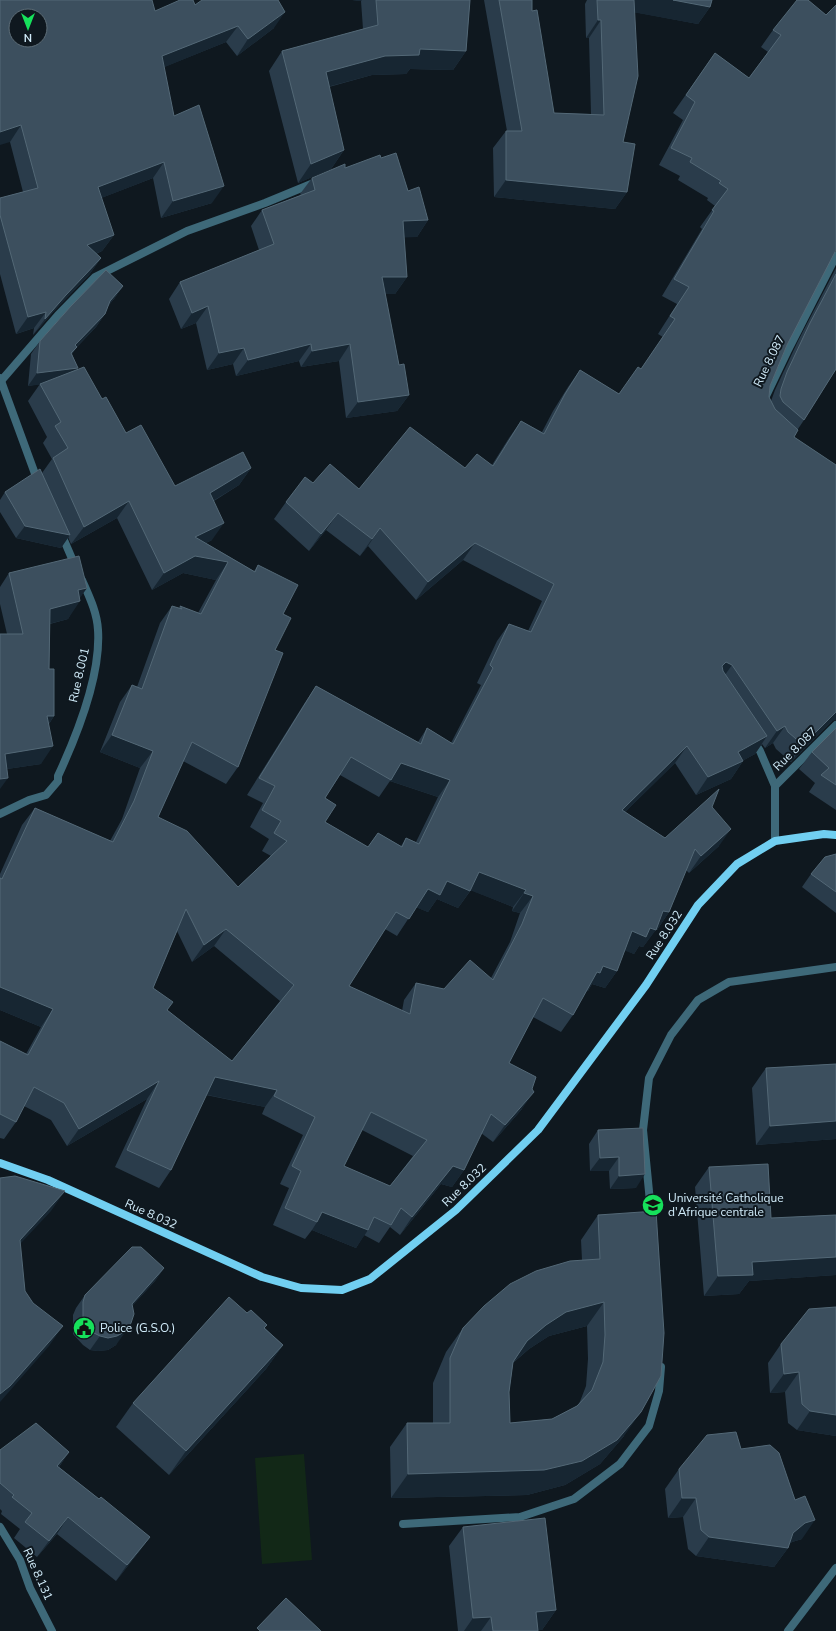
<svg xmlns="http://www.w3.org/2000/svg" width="836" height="1631" font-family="'Nunito Sans',sans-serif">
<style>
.green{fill:#122817}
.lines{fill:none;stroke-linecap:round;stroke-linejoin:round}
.lane{stroke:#3e6979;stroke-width:8}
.street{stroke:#3e6979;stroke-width:8}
.secondary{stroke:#71cff1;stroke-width:8}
.wall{fill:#2a3c4b;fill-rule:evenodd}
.shaded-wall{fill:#172632}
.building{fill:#3c4f5e;stroke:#536876;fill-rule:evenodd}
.labels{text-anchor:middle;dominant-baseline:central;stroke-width:4;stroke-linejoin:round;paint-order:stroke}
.street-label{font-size:12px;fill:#d1ecfa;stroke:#0f181f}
.poi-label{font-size:12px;fill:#d1ecfa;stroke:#0f181f;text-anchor:start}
</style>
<rect width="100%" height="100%" fill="#0f181f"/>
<path class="green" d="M304,1454L312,1560L262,1564L255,1458Z"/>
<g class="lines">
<g class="lane">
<path d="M652,1222L643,1130L649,1078L671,1035L698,1000L729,982L836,967"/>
<path d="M403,1524L520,1517L574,1499L620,1464L649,1426L659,1391L661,1367"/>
<path d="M788,1631L836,1568"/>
</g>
<g class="street">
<path d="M0,378L38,482"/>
<path d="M1,381L58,315L95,277L187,231L265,203L316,182"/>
<path d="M766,396L787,352L836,256"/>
<path d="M61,533L76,568"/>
<path d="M753,740L760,751L775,786"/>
<path d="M0,814L29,800L46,795L58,781V776C77,735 101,675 98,630C97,612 89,596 82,580"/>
<path d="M775,841V786L836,725"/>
<path d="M0,1527L20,1560L30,1588L52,1631"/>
</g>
<path class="secondary" d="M0,1163L48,1180L262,1277L301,1288L342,1290L370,1279L456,1210L538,1130L646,985L698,905L737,864L775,841L824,834L836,835"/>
</g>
<g class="wall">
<path d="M0,0L155,11L195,5L274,28L237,56L226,42L164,67L174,116L212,203L161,218L153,178L101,198L114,235L102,251L96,254L101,258L89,275L54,311L33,335L34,328L16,334L0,274V198L23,192L10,142Z"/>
<path d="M352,0H470L466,51L453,70L410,69L406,74L372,75L329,87L344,150L331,169L298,183L269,71L282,51L363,29L361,1Z"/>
<path d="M484,0H532V11L554,113L591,114L589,38H586L585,4L587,0H712L710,7L698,24L634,12L623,142L627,192L615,209L494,197L493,148L506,131H507Z"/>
<path d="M826,15L787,345L770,386L769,397L771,401L775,390L798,341L836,268V369L804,420L798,429L794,437L832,721L791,762L776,749L773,743L765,748L762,744L755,754L742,761H743L731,779L696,795L675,763L625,812L665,838L712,807L719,846L689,873L686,870L669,912L657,930L656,929L643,947L639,946L634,954L625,950L617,971L605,988L592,984L588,991L587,990L573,1015L561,1032L533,1017L509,1063L522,1109L493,1142L481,1133L464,1170L452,1187L441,1184L400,1235L390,1227L379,1243L364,1235L356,1248L312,1230L305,1239L273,1225L289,1188L280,1184L303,1135L262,1114L265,1107L206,1095L171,1170L159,1188L115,1167L147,1099L67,1146L51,1120L24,1106L16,1122L4,1139L0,1138V1041L26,1054L41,1027L0,1010V874L22,825L35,808L110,841L122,819L140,768L100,752L120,702L132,685L137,687L160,623L172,606L179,608L180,606L198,613L216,580L183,573L152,590L117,518L71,544L68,537L61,548L16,538L0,512V500L5,492L42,473L52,459L43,443L47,437L28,401L40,384L28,386L31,354L40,341L123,286L114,299L108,306L105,314L96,327L77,347L72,354L78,369L102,399L126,433L175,486L251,468L239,485L214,501L212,540L206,543L254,571L258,565L283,614L275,650L238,767L226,784L183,761L158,817L238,887L271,856L262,851L269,839L250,827L263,803L247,795L304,704L316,686L418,742L427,728L451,743L481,685L477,683L497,641L509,624L528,631L542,601L463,560L416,600L368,546L360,556L326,530L309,551L274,519L286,502L313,483L359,489L465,468L492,465L509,438L521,421L542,432L553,411L568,387L580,370L619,394L641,369L663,337L658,334L677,304L662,296L702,229L700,227L715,206L707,200L708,198L678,180L680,176L659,165L683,120L673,113L715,53L749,78L768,52L761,47L773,30ZM340,775L379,797L390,781L438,797L416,842L406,838L401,846L378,833L368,847L325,822V798ZM471,890L513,907L512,911L520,913L510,942L491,978L444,989L416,983L404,1000L402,1011L349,986L385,929L397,936L416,907L428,912L437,899L458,908ZM177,931L192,962L214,946L280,1001L232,1061L167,1010L153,988ZM362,1130L413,1156L390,1186L344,1166Z"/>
<path d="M381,158L408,191L428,220L417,237H404L407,277L395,294H385L399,365L409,395L397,411L346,418L339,361L301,367L299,361L236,376L233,364L207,370L196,323L181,329L169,299L180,282L259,250L251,226L262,210L301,195L300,194L312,178L345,168Z"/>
<path d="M9,573L87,588L79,598L68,619L50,624L49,669L54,716L49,724L41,764L7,769V634L0,604V587Z"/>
<path d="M836,728V810L809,792L815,783L799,769L812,752Z"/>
<path d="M836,854V913L802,887L811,874Z"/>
<path d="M836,1064V1139L756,1145L752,1088L766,1068Z"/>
<path d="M643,1128L636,1188L610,1189L609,1171H590L589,1144L598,1130Z"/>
<path d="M709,1167L771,1218L836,1215V1275L749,1281L739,1294L704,1296L695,1187Z"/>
<path d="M598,1215L624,1436L600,1464L565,1485L527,1495L391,1498L390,1447L407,1423H433V1383L446,1352L463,1328L582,1260L581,1240ZM587,1326L588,1359L586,1386L579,1404L577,1406L552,1419L510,1423L509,1392L513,1363L529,1349L549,1336Z"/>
<path d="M164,1268L155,1281L132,1306L116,1345L108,1350L98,1351L90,1350L83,1345L73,1334V1315L76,1308L85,1295Z"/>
<path d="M836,1307V1436L797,1430L788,1423L785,1392L770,1393L768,1363L781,1344Z"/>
<path d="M265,1328L283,1345L266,1369L169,1475L116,1427L133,1403Z"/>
<path d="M741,1449L802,1539L792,1542L789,1544L788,1548L774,1567L696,1556L688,1549L683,1517L668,1518L665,1489L679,1469Z"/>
<path d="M0,1450L69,1452L59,1467L99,1499L150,1537L138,1553L116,1581L57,1534L37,1557L14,1538L20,1529L1,1514L2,1511L0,1509Z"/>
<path d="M463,1527L556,1610L542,1630H538V1631H458L449,1546Z"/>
</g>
<g class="shaded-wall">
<path d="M352,0H362L361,1Z"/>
<path d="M628,0H673L710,7L698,24L621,10Z"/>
<path d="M285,12L274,28L237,56L248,39Z"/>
<path d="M598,20H601L589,38H586Z"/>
<path d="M238,26L226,42L150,73L162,56Z"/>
<path d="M420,49L466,51L453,70L410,69L406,74L372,75L312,91L326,72L385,56Z"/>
<path d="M21,125L10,142L0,145V132Z"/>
<path d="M344,150L331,169L298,183L311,164Z"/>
<path d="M164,162L153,178L86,204L98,187Z"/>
<path d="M506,180L627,192L615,209L494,197Z"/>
<path d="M224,186L212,203L161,218L173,201Z"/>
<path d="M428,220L417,237L392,238L403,221Z"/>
<path d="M114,235L102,251L75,262L87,245Z"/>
<path d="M101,258L89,275L54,311L33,335L45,319L66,295Z"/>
<path d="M382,277H407L395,294H371Z"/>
<path d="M123,286L114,299L101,314L110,301Z"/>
<path d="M208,306L196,323L181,329L192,313Z"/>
<path d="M46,312L34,328L16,334L28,317Z"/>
<path d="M105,314L96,327L66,358L75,345Z"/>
<path d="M311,344L299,361L236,376L248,360Z"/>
<path d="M350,344L339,361L301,367L312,351Z"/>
<path d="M244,348L233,364L207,370L219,353Z"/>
<path d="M78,368L70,381L28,386L37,373Z"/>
<path d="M409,395L397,411L346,418L358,402Z"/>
<path d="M251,468L239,485L198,510L210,493Z"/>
<path d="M129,501L117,518L71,544L84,527Z"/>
<path d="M338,513L326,530L309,551L321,534Z"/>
<path d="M224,523L212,540L183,554L195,537Z"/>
<path d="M25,526L70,535L61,548L16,538Z"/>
<path d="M380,528L368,546L360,556L372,539Z"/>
<path d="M475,543L463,560L416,600L428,582Z"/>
<path d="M195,556L228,562L216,580L183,573L152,590L164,573Z"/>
<path d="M87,588L77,602L80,601L68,619L37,627L50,609L78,590Z"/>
<path d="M726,662L732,665L720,682L722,666Z"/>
<path d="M836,712V720L832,721L791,762L803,745Z"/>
<path d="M47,716H54L42,734Z"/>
<path d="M785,726L773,743L765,748L777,731Z"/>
<path d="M112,735L153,751L140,768L100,752Z"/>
<path d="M767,736L755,754L733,766L743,761L731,779L696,795L708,777L738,752Z"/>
<path d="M53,746L41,764L0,770L5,754Z"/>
<path d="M687,746L675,763L610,827L622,810Z"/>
<path d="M401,763L450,780L438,797L390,781Z"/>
<path d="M8,778L0,789V779Z"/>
<path d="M731,829L719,846L689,873L701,856Z"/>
<path d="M479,872L526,890L513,907L467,889Z"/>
<path d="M447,881L470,891L458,908L437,899L428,912L415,907L428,889Z"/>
<path d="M524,893L533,896L520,913L512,911Z"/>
<path d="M663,911L669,912L657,930L651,928Z"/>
<path d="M650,928L656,930L643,947L639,946L634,954L620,949L632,931Z"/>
<path d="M226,929L214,946L192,962L204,945Z"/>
<path d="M603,966L617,971L605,988L592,984L588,991L585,989L597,972Z"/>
<path d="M0,987L53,1009L41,1027L0,1010Z"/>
<path d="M215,1077L277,1090L265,1107L203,1094Z"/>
<path d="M159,1081L147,1099L67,1146L79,1129Z"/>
<path d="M534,1092L522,1109L493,1142L505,1125Z"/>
<path d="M836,1121V1139L756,1145L770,1126Z"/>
<path d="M619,1157L609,1171H590L600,1158Z"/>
<path d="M453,1166L464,1170L452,1187L441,1184L400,1235L412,1217Z"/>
<path d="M645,1174L636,1188L610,1189L619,1176Z"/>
<path d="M65,1191L51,1211L6,1259L20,1240Z"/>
<path d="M322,1212L368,1230L356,1248L312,1230L317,1222Z"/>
<path d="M836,1257V1275L749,1281L739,1294L704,1296L718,1276L752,1262Z"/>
<path d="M164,1268L155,1281L122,1317L132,1304Z"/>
<path d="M604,1302L587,1326L549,1336L529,1349L510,1365L527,1341L546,1325L566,1312Z"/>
<path d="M63,1326L49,1346L0,1402V1394Z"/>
<path d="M126,1331L116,1345L108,1350L98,1351L90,1350L100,1336Z"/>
<path d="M283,1345L266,1369L169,1475L186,1451Z"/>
<path d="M799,1372L785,1392L770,1393L784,1374Z"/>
<path d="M810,1411L836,1415V1436L797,1430Z"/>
<path d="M641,1412L624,1436L600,1464L565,1485L527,1495L391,1498L408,1474Z"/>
<path d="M69,1452L58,1468L57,1466Z"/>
<path d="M682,1498H696L683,1517L668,1518Z"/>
<path d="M68,1517L57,1534L37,1557L49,1541Z"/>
<path d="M815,1520L802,1539L792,1542L786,1547L788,1548L774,1567L696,1556L709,1537L793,1533L805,1523Z"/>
<path d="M150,1537L138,1553L116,1581L127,1565Z"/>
<path d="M556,1610L542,1630L530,1631L536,1612Z"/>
<path d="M491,1617L481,1631H464L473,1618Z"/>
</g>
<g class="building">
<path d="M0,0H152L155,11L180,0H193L195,5L202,0H278L285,12L248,39L238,26L162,56L174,116L199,105L224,186L173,201L164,162L98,187L114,235L87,245L101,258L66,295L45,319L46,312L28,317L0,215V198L38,188L21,125L0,132ZM16,16H40V40H16Z"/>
<path d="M376,0H470L466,51L420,49L419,55L385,56L326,72L344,150L311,164L282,51L378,25Z"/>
<path d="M499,0H532V11L537,10L554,113L604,115L601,20H598L597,0H634L638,76L623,142L635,144L627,192L506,180V131H522Z"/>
<path d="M673,0H712L710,7Z"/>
<path d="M797,0H808L826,15L836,5V250L787,345L770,386L769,397L775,409L798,430L794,437L836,465V712L803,745L788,732L785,726L777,731L732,665L726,662L722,666L723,671L767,736L738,752L743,761L708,777L687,746L622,810L665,838L719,789L712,807L731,829L701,856L695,849L669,912L663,911L656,930L650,928L646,937L632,931L617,971L603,966L600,973L597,972L573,1015L543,998L509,1063L536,1077L532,1089L534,1092L505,1125L491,1114L464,1170L453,1166L412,1217L401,1208L391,1225L374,1217L368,1230L322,1212L317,1222L285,1208L301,1171L292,1166L315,1117L274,1096L277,1090L215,1077L171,1170L127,1150L159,1081L79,1129L64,1103L34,1087L16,1122L0,1114V1041L28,1055L53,1009L0,987V878L2,879L35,808L113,842L134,801L153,751L112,735L132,685L142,689L172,606L182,609L180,606L201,614L228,562L195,556L164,573L129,501L84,527L53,458L68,448L55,426L61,422L40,384L84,367L102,399L106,397L126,433L141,425L175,486L243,452L251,468L210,493L224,523L195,537L255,572L258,565L298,585L283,614L291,618L275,650L283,653L238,767L192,742L158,817L187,831L238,887L287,841L274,833L281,821L262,810L275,786L259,778L316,686L421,744L427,728L453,744L493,668L490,665L509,624L531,632L554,584L475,543L428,582L380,528L372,539L338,513L321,534L286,502L305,477L313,483L330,464L359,489L410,427L465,468L477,454L493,466L521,421L544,434L565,394L580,370L619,394L638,367L641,369L675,319L670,316L689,287L674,279L714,211L712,210L728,189L719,183L721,181L690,162L692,158L671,148L695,102L686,95L715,53L749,78L781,35L773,30ZM351,757L391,780L401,763L450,780L419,844L406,838L402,847L378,833L368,847L325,822L336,805L325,798ZM479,872L526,890L524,893L533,896L522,924L493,980L470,960L444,989L416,983L410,1014L349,986L396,912L409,919L428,889L440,895L447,881L470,891ZM186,909L204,945L226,929L294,985L232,1061L167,1010L173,1002L153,988ZM371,1112L427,1140L390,1186L344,1166Z"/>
<path d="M396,153L408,191L419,187L428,220L403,221L407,277H382L399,365L404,364L409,395L358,402L350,344L312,351L311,344L248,360L244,348L219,353L208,306L192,313L180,282L274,244L262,210L315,190L312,178L345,164V168L380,155L381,158Z"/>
<path d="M106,270L123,286L110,301L105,314L75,345L77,347L71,353L78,368L37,373L40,341L71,306Z"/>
<path d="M836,274V369L804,420L783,402L780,396L781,389L787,372L810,323Z"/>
<path d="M40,469L70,535L25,526L5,492Z"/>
<path d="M79,556L87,588L78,590L80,601L50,609L49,669H54V716H47L53,746L5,754L8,778L0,779V634H23L9,573Z"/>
<path d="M836,728V785L821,775L829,768L812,752Z"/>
<path d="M836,854V892L811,874L825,857Z"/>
<path d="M836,1064V1121L770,1126L766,1068Z"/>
<path d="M643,1128L645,1174L619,1176V1157L600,1158L598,1130Z"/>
<path d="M768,1164L771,1218L836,1215V1257L752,1262L753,1275L718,1276L709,1167Z"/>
<path d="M15,1176L65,1191L20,1240L25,1291L33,1303L63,1326L10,1386L0,1394V1178Z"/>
<path d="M656,1211L664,1333L661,1376L641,1412L617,1440L582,1461L544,1470L408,1474L407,1423H450V1358L463,1328L484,1306L510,1284L536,1271L570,1261L600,1259L598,1215ZM604,1302L605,1335L603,1362L592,1390L577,1406L552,1419L510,1423L509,1392L513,1362L527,1341L546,1325L566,1312Z"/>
<path d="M132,1247H141L164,1268L132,1304L134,1314L131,1323L126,1331L117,1336L108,1338L100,1336L92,1332L83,1321V1302L85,1295Z"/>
<path d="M229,1297L247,1313L251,1310L267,1325L264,1328L283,1345L186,1451L133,1403Z"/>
<path d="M836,1307V1415L810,1411L802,1404L799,1372L784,1374L781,1344L809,1309Z"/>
<path d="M36,1423L69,1452L57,1466L99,1499L101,1497L150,1537L127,1565L68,1517L49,1541L25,1522L32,1513L12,1497L14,1495L0,1483V1450Z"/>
<path d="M736,1432L741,1449L770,1445L779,1453L795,1500L805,1496L815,1520L805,1523L793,1533L788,1548L709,1537L701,1530L696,1498H682L679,1469L707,1435Z"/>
<path d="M545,1518L556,1610L536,1612L538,1631H493L491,1617L473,1618L463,1527Z"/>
<path d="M286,1598L321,1631H260L257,1628Z"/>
</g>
<defs>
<g id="university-disc" transform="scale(1.15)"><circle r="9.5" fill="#16e15b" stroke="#0f181f"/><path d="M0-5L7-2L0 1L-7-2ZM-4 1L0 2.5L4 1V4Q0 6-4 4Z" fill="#111"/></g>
<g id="civic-disc" transform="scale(1.15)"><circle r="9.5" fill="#16e15b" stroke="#0f181f"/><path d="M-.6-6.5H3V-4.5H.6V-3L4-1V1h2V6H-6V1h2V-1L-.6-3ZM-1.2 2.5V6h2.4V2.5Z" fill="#111"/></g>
</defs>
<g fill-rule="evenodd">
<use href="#university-disc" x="653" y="1205"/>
<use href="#civic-disc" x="84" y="1328"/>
</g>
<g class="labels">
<g class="street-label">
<text transform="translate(769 361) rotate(-64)">Rue 8.087</text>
<text transform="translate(79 675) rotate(-77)">Rue 8.001</text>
<text transform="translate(795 749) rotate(-45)">Rue 8.087</text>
<text transform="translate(664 935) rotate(-57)">Rue 8.032</text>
<text transform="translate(464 1185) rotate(-44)">Rue 8.032</text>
<text transform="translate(151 1214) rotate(24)">Rue 8.032</text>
<text transform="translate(38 1574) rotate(66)">Rue 8.131</text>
</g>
<g class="poi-label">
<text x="668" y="1198">Université Catholique<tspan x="668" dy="14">d'Afrique centrale</tspan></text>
<text x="100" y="1328">Police (G.S.O.)</text>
</g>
</g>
<g transform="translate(28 28) rotate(180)"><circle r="19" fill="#0f181f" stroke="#5d6d77"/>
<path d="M0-3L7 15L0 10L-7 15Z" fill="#16e15b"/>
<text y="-6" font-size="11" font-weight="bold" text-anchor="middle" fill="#d1ecfa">N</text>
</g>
</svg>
